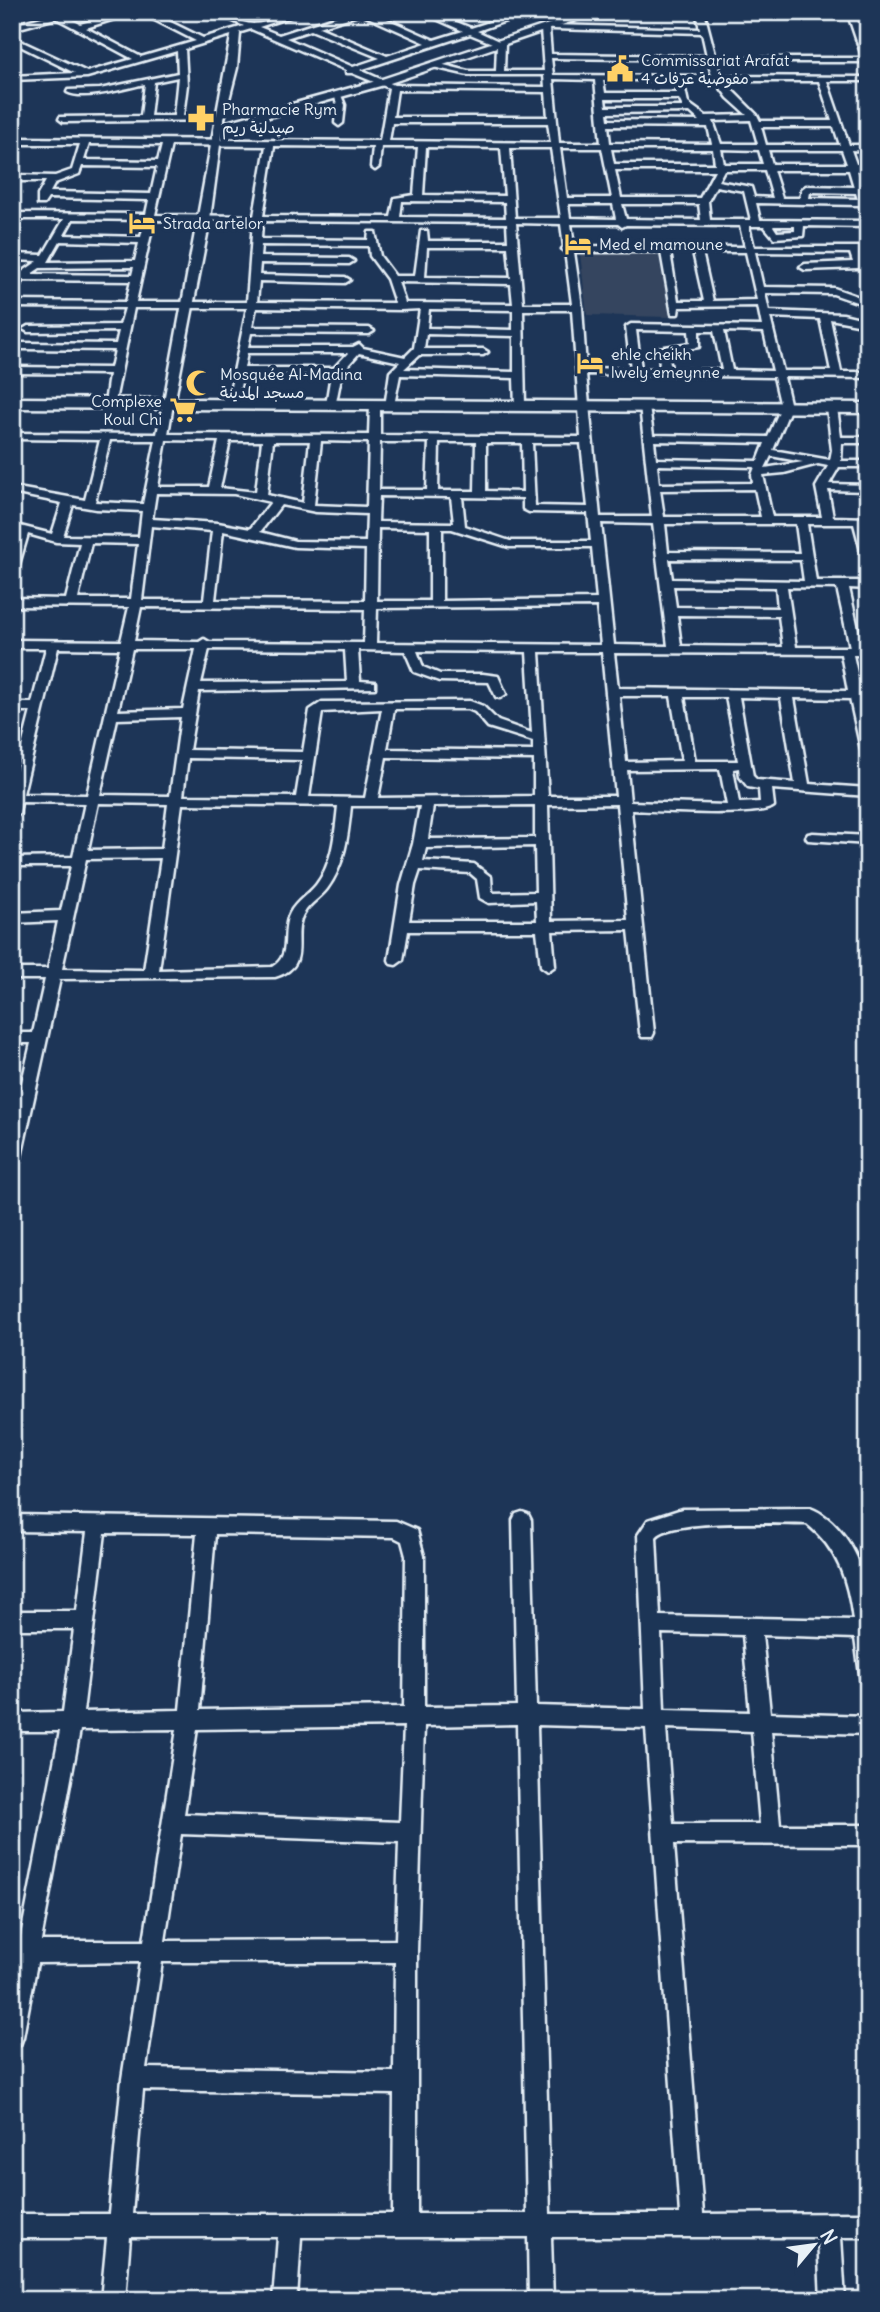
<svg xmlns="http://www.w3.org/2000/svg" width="880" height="2312" font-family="Delius,'Playpen Sans Arabic',sans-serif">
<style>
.built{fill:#34455f}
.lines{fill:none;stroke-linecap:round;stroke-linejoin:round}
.minor-casing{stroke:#e8f1f8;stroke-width:5}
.tertiary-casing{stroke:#e8f1f8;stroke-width:5}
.secondary-casing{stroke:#e8f1f8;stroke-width:5}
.minor{fill:#1d3557;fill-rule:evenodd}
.tertiary{fill:#1d3557;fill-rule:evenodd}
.secondary{fill:#1d3557;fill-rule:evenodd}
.labels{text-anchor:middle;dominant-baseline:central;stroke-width:7;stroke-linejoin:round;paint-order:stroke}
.far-poi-label{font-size:16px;fill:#e8f1f8;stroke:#1d3557;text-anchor:start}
</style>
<rect width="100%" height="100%" fill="#1d3557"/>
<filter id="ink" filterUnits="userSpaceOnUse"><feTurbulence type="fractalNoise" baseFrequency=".0143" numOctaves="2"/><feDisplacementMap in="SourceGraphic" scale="14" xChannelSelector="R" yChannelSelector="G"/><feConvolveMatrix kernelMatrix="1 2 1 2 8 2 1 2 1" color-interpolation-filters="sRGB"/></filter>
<g filter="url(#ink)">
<path class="built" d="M658,252L670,317L587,315L580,253Z"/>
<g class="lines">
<g class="minor-casing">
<g id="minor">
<path d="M68,12L64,16L80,24L123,12H136L86,28L141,57L196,41L139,12H150L203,38L244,26L214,12C229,12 240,24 253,24C269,24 286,12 305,12L259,27L279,35L350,12H371L434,40L463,31L421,12H432L471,28L520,12H532L477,31L505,44L504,71H544L541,29L545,27L549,29L551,54L707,56L702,33L552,29L548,27L552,25L700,29L696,12H704L716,58H868V62H717L720,76L868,77V81H827L849,145H868V151L851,150L856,164H868V170H857L868,200V217L863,214L860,205L756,203L760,220L868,221V227L804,226L803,236L774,238L764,226H749L754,247H868V253H859L864,265L859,268L805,270L800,267L805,264L853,262L850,253L755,252L763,287L834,288L868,300V306L833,294L765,293L769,311L843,314L868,320V326L830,319L841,372H868V378L784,377L791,407L773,450L830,460L832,450L827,408L832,405L837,408L841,437H868V443H842L841,461H868V467H839L829,484L868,485V491L828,490L833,517L868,518V524H866L868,557L862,554L854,524H807L816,581H868V589L849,588L862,647H868V655H853L861,691H868V699H862L868,723V758L862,754L850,699L794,698L809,784L868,788V796L772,789L774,806C760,818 656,811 631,810L654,1033L652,1037H642L640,1033L629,930L552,931L555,966L548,971L541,966L537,931H408L403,960L396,965L391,964L389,960L401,885L413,844L420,806H351C348,836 345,865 327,889C320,898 309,904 304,913C289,936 314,966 275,977L60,979L20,1162L12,1168V1126L31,1043H12V1033H33L45,979H12V969H48L58,921L12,923V913L61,911L71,866H12V858L73,857L85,803L21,802L19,814L12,818V786L31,711H12V703H32L46,648H12V640L121,641L129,607L12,606V598L66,599L80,543L56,542L28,534L18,568L12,571V548L17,532L12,530V524L52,534L62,503L12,493V487L85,500L100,440L12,439V433L157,434L163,404L168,401L173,404L168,434L369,435L370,405L375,402L380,405V435L581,437L572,310H523L525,406L520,409L515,406L514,378L400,375L394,405L385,407L390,372L400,362L359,353L342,372L335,407L326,405L331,374H243L236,404L227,406L247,308H134L114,406L105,404L109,374L12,373V367L111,368L115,350L22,349L17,346L22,343L116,344L119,331L28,332L23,329L28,326L120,325L125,308L12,307V301L126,302L131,281L23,280L15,294L12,295L15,277L38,261L12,260V254L43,255L64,219H12V213L146,214L149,200L48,198L44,204H38V195L46,181H12V175L55,176L72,170L80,144H12V138L380,141L389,88L352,73H346V70L251,29L185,49L187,85L183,116L219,115L223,118L222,120L63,122L59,119L60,117L141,116L145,84C126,88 84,101 67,92L68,90L100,89L178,73L177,51L87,77L12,80V76L75,73L12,42V37L87,72L133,59L56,18L12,30V25L57,13ZM361,14L426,43L387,56L319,27ZM311,30L380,58L353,67L286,38ZM470,34L497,45L496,71H468L436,63L433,67L468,75H544L545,87L394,85L360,70ZM551,58L708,60L712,76L553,75ZM178,77L174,116H150L154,82ZM553,79L595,80L601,143H559ZM603,80H674L677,93H605ZM683,80H715L728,98L747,115L706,116L688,103ZM723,81H819L832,121H760L757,115ZM397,90L546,92L548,117H393ZM605,99H679L683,107H606ZM690,112L700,121L608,120L607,113ZM751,120L758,144H721L713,121ZM392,123H548L551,143L389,141ZM608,126L708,127L712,144L610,143ZM761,127H834L840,145H766ZM89,144L162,145L158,161L84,160ZM171,145L266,146L254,216L155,215ZM274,146L373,147L371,167L375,170L379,167L381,147H418L414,195L395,198L391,217L263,216ZM426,147L501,148L505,196L423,195ZM510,148H551L561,218H515ZM560,148H602L612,198H567ZM611,149H713L715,164H614ZM721,149L759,150L763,164H724ZM768,150H842L847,164H772ZM82,166L157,167L151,194L50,192L55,183L79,174ZM615,170H715L700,198H621ZM724,170H765L773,198L754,197L751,187L718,181ZM773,170H849L854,187L806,186L802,189L800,198H782ZM716,186L744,191L751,220H710L708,201ZM810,192L856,193L858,199L809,198ZM402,201L505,202L506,218L400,217ZM568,204H613L616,219L570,218ZM622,204H699L701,220L626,219ZM73,219L145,220L141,237L64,235ZM154,220L253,221L247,302H136ZM262,221L507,223L508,241H428L427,231H421L415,276H395L380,256L375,232H369L368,240L261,239ZM516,223L561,224L564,247L562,249L565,251L572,304H523ZM571,224H618L622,227L626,225L740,226L745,247L574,246ZM773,226H795V231L777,232ZM60,241L139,243L135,261L48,262ZM261,245L369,246L370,256L387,279L395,303L257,302L259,281L345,283L350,280L345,277L259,275L260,263L349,264L354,261L349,258L260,257ZM427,247H508L511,278L425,277ZM574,252H661L672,314H678L679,307L758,306L762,326L631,324L626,327L631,369L586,368L582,307ZM670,252H693L704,301H678ZM702,252H746L757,300L713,301ZM134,267L132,275L31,274L40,268ZM398,282L511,284L513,304L405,303ZM256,308L401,310L420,309L414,348L405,357L363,348L359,344L353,347H248L251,333L369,334L374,331L369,328L252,327ZM429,309L513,310V330L427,328ZM770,317L820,319L831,371H783ZM636,330L689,331L690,343L659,348L660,369H641ZM699,331H714L722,370L671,369L668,352L699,347ZM724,331L764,332L773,371L732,370ZM426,334L514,336V372L404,369L419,355H483L488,352L483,349H424ZM247,353H348L334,368H244ZM586,374L774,377L781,407L768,437L653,435L649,407L640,405L652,517H600ZM110,440H156L143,504L95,502ZM166,440L219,441L209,487H158ZM230,441H262L256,492L220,488ZM273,441H310L303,503L267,495ZM321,441L369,442L367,507L314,505ZM654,441L765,443L758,461L656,459ZM380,442H429L427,490H379ZM439,442H476L475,491H438ZM486,443H522L523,492L486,491ZM532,443H581L588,507L535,506ZM771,456L803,462L765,468ZM818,464L828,466L816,487L822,517H772L763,475L784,473ZM657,465L755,467L752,475L753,483L659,484ZM755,489L761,517H664L660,490ZM156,493L234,494L271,502L250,529L218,523L152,519ZM379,496L451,497L454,523L378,522ZM462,497L523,498V509L529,512L588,513L591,541H510L465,526ZM73,505L96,509L142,511L139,537L63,536ZM281,505L316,512L367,514L366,542L295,541L260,532ZM601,523L653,524L668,646L614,645ZM665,524H796L800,553L668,552ZM151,526L212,531L204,600H142ZM378,528L430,529V601H377ZM442,529H452L509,547H592L597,599L442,601ZM223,531L295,547L366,549L365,601L215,600ZM91,543L138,544L131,599H78ZM669,559L801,560L804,581L672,579ZM673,586L776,587L778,608L676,607ZM787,587L837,588L850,647H796ZM597,606L601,645L376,643L377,608ZM141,607L365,609L364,643L209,642L204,639L199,642L134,641ZM677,615L779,616L783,647L681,646ZM58,648L120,649L87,795L23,794ZM132,649H196L183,709L118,711ZM209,649L345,650L347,682L201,683ZM358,650L405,651L414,672L439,681L489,682L496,697L500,698L506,694L498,676L483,674H440L423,667L417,651L527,652L532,733L498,721L483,706L470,701L322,702L310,710L303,752L189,750L199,691L375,688V682L360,681ZM539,652H602L616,796H548ZM614,653L841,654L848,691L618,688ZM619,696H671L682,761L626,762ZM684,697H726L738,761H695ZM739,697L781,698L795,783L757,780L753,776ZM382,709L365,798L309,797L322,712ZM394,709H468L475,712L488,727L533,741V751L387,749ZM181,717L170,796L100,795L117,719ZM386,757L534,759V796L378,798ZM188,758L302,760L296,797L183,796ZM739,768L740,777L748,787L759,789L760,802L739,803L733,769ZM720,769L727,805L630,802L627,770ZM98,803L168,804L162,849L88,850ZM182,804L338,806C335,833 333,863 316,885C308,895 296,901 290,913C280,932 293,955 272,967L159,970ZM535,805V838L428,839L433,806ZM548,805L617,804L628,920L551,921ZM535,846L536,892L492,893L491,877L474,864L423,861L426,848ZM161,858L144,970L62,969L86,859ZM420,870L470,873L477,879L480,898L489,903L536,901L537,921H409L415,885Z"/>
<path d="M868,16V20L854,21L850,19Z"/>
<path d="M334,93H340L345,105L343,123L339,126L335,123L337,105Z"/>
<path d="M813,833L868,836V844L808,840L806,837L808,834Z"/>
<path d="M810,1508C842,1520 865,1564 868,1597C870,1626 868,1656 868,1685L861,1682L855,1638L762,1635L770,1713L868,1716V1734L771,1731L780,1825H868V1845L674,1844L703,2214L868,2213V2237H841L845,2300H821L818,2237H551L553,2300H529L528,2237H301L297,2300H273L278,2237H130L125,2300H101L107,2238H12V2214H109L122,2079L140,1962L37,1963L23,2037L20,2045L12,2048V1979L15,1963H12V1941H20L60,1731H12V1713L63,1712L74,1629H12V1611H77L87,1532L12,1531V1515L396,1521L417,1530L424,1556V1707L517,1706L513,1520L516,1514L522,1512L528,1514L531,1520L536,1706L645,1709L638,1535L648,1520L682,1509ZM807,1524C838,1549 848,1581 853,1620L660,1616L656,1537C671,1518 779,1524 807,1524ZM105,1533L197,1534L180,1710L83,1712ZM215,1534L394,1537L402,1541L406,1556L404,1707L200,1710ZM661,1633L743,1635L750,1712L664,1710ZM517,1724L527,2214H417V1951L424,1726ZM537,1725L646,1728L680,2214H550ZM404,1726L400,1822L184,1814L197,1729ZM666,1728L752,1731L760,1824H673ZM177,1729L144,1941H41L80,1730ZM181,1834L399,1842L396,1940L165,1941ZM162,1962H395L394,2072L146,2068ZM143,2090L394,2094L393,2214H132Z"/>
</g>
</g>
<g class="tertiary-casing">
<g id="tertiary">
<path d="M585,12H600L384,85L222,130L210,219L174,404L163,407L232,31L240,33L237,68L223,123L376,81Z"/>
<path d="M847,12H857L868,44V62L863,59Z"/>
</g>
</g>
<g class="secondary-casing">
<path id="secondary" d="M12,398L868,403V413L12,408Z"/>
</g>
<use href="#minor" class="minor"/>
<use href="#tertiary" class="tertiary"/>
<use href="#secondary" class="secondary"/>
</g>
</g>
<defs>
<g id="civic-bare" transform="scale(2.1)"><path d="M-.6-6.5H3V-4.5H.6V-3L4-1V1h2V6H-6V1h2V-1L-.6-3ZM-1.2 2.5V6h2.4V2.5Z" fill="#ffd166" stroke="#1d3557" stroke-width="2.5" paint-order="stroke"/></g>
<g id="pharmacy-bare" transform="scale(2.1)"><path d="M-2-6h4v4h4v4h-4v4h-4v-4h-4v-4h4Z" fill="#ffd166" stroke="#1d3557" stroke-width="2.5" paint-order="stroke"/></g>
<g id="hotel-bare" transform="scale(2.1)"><path d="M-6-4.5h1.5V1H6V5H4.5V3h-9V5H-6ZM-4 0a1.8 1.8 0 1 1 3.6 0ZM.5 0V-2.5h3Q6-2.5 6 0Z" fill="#ffd166" stroke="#1d3557" stroke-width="2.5" paint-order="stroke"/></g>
<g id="mosque-bare" transform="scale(2.1)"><path d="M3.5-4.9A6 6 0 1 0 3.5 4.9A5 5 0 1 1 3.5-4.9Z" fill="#ffd166" stroke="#1d3557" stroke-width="2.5" paint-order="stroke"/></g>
<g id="supermarket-bare" transform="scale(2.1)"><path d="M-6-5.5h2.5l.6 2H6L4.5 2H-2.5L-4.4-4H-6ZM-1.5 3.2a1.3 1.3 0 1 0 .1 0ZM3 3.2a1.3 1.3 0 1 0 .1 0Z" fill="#ffd166" stroke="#1d3557" stroke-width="2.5" paint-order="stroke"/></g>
</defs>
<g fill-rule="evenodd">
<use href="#civic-bare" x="620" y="69"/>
<use href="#pharmacy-bare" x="201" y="118"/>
<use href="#hotel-bare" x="142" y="223"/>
<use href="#hotel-bare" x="578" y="244"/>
<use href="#hotel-bare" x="590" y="363"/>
<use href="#mosque-bare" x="199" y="383"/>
<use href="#supermarket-bare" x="183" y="410"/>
</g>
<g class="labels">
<g class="far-poi-label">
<text x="641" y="60">Commissariat Arafat<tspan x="641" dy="18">4 مفوضية عرفات</tspan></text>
<text x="222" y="109">Pharmacie Rym<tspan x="222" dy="18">صيدلية ريم</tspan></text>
<text x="163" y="223">Strada artelor</text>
<text x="599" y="244">Med el mamoune</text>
<text x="611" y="354">ehle cheikh<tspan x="611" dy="18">lwely emeynne</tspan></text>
<text x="220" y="374">Mosquée Al-Madina<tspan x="220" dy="18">مسجد المدينة</tspan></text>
<text x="162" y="401" text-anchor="end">Complexe<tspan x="162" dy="18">Koul Chi</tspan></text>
</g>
</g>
<rect width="880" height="2312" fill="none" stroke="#1d3557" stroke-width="42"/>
<rect x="21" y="21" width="838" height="2270" fill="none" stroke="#e8f1f8" stroke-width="2.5" filter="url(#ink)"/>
<g transform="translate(814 2245) rotate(61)" stroke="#1d3557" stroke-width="5" paint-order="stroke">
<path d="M0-5L12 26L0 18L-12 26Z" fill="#e8f1f8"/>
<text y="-10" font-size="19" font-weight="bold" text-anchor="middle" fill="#e8f1f8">N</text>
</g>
</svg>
